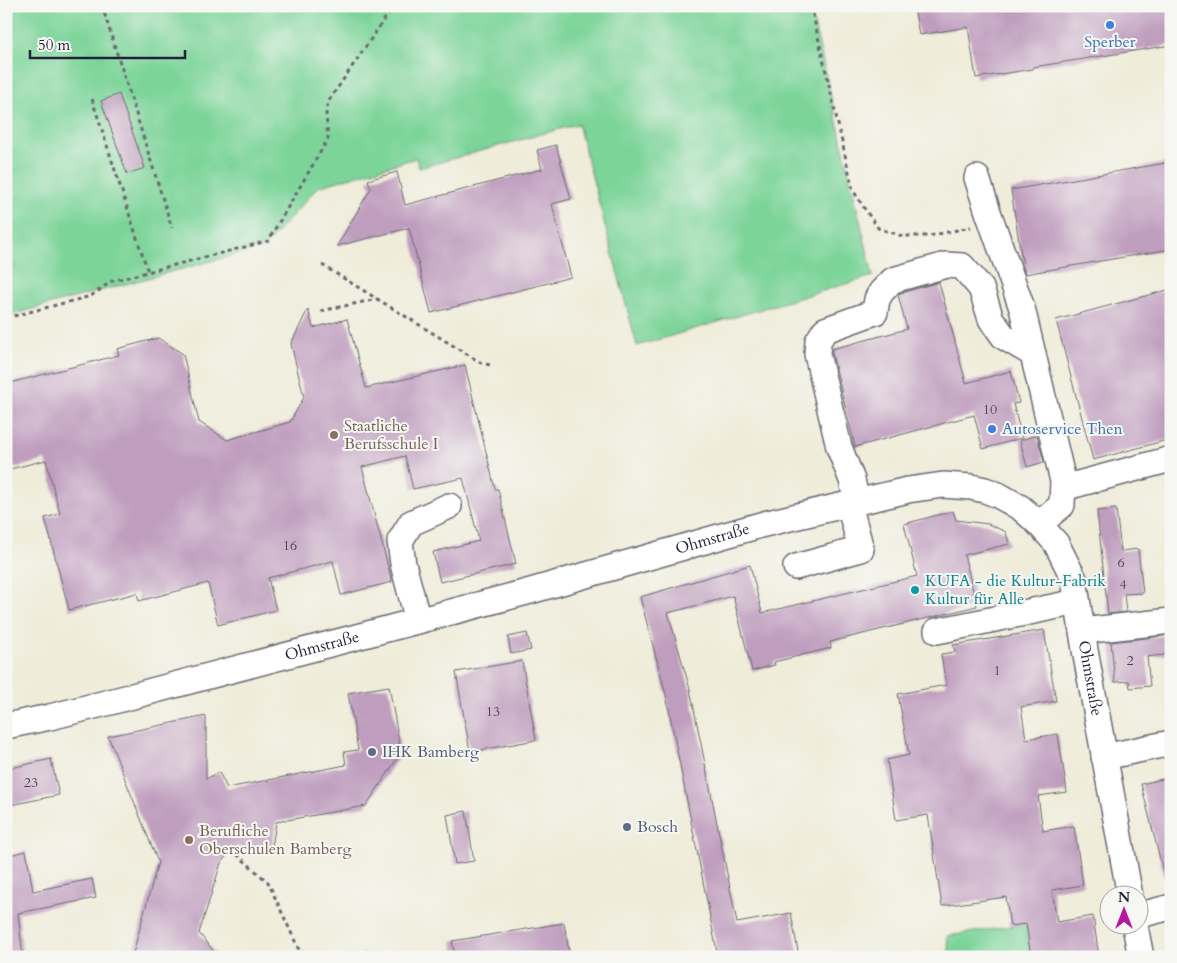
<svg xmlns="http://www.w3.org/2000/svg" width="1177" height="963" font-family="Cardo,serif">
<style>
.green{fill:#7cd499;stroke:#4f7b6a}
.building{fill:#bf9dbe}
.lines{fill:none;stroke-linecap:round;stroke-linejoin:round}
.minor-casing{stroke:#6a6972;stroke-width:28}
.path{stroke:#6a6972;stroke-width:3;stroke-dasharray:4 4;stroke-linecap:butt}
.minor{stroke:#fff;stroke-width:25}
.shop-dot{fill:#3f7fe0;stroke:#f6f6f2;stroke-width:2}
.education-dot{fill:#8d6e63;stroke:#f6f6f2;stroke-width:2}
.culture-dot{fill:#0f9aa8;stroke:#f6f6f2;stroke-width:2}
.service-dot{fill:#5c6f8a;stroke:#f6f6f2;stroke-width:2}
.labels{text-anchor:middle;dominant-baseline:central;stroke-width:4;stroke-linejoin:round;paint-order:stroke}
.number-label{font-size:14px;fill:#49415c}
.shop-label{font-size:16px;fill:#366cbe;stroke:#f6f6f2}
.education-label{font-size:16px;fill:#785e54;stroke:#f6f6f2;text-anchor:start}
.street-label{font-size:16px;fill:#22223b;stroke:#f6f6f2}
.culture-label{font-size:16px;fill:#0d838f;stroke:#f6f6f2;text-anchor:start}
.service-label{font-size:16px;fill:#4e5e75;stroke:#f6f6f2;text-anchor:start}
</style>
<rect width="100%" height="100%" fill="#f6f6f2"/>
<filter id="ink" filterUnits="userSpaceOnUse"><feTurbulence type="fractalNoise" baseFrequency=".02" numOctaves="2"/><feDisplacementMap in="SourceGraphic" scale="10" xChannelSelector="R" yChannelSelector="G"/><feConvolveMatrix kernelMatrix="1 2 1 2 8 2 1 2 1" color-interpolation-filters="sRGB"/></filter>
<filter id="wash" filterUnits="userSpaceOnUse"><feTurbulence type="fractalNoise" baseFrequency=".0096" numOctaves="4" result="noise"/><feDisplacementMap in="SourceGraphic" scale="20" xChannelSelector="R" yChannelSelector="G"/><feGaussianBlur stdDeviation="1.12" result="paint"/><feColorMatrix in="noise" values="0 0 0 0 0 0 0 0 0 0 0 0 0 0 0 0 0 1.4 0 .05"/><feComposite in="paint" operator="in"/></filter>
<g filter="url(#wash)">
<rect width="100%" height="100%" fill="#efecd9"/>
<g class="green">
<path d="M6,6H810L873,276L637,346L578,124L419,168L416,158L318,187L264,247L6,316Z"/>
<path d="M1026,924L1031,957H950L947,936Z"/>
</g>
<g id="blocks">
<g class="building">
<path d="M914,6H1171V45L1033,67V69L976,78L968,27L919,35Z"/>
<path d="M119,94L145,168L127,174L101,101Z"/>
<path d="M556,145L571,199L552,204L571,277L431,313L409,228L337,246L371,188L368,180L397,172L405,205L542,169L537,150Z"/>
<path d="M1171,162V249L1025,274L1023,267L1011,190Z"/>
<path d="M939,282L966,383L1011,371L1019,403L1013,404L1022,438L983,449L974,415L855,447L832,353V349L907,329L898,295L901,293Z"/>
<path d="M1171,289V376L1167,377L1171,391V439L1093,460L1056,320Z"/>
<path d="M308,309L313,328L347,319L366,388L465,365L495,489H498L516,564L440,582L433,552L479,541L463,478L413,489L405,456L362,467L392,582L341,595L333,561L268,578L276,610L218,625L208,583L139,601L137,593L69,610L45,518L60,514L46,460L6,470V384L119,355L117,349L158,338L183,354L199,422L227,440L290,422L304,397L291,344Z"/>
<path d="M1037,435L1044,462L1027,467L1020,440Z"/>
<path d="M1116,509L1121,551L1138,549L1143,593L1124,594L1126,612L1108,614L1097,511Z"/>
<path d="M953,511L956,520L988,524L1006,532L1009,544L964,555L977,606L830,642L831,648L774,662L775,665L752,671L733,596L668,613L690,689L737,923L791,913L799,957H718L666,695L640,597L750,565L762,613L917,576L904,524Z"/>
<path d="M1044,630L1056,701L1021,707L1026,739L1058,734L1067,792L1038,796L1043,831L1074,826L1083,885L1052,890L1057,922L1093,916L1099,957H1031L1026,924L1010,926L1006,897L942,906L928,815L896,820L887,760L909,755L898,694L946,685L941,654L955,652L953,645Z"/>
<path d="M527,633L531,650L511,654L508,637Z"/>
<path d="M1171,635V654L1147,657L1150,686L1130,688L1129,681L1115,682L1111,642Z"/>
<path d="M522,661L536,740L470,752L456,672Z"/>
<path d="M389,686L401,753L366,806L276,822L271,853L234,846L221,863L199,933L218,957H132L158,862L108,736L206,716V779L219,772L227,788L346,765L344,752L358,750L348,693Z"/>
<path d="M51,759L59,795L6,806V769Z"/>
<path d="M1171,777V878L1165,879L1141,784Z"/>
<path d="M466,811L474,861L455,864L447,815Z"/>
<path d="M26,851L33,891L92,879L96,898L18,913L23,957H6V856Z"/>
<path d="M564,923L570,957H455L452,941Z"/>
</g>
</g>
</g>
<g filter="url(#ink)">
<use href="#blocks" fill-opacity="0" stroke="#6a6972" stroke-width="1"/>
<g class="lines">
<g class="minor-casing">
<g id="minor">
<path d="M977,178L988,212L1022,308L1063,481L1062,505L1039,524"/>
<path d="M1063,488L1171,459"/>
<path d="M857,502L852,480L839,447L817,354L818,341L825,330L875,312L877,299L882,291L893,280L946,265L962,266L981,288L991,319L1004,337L1033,354"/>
<path d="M796,567L861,549L849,504"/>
<path d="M418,621L403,564L400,541L411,523L449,506"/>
<path d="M937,631L1077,602"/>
<path d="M1082,631L1171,621"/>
<path id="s1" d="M6,726L50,717L110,702L527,592L764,524L908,490L943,485L971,487L985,490L998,495L1021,508L1039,524L1056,543L1074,579L1085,650L1130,896"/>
<path d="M1104,757L1171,743"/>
<path d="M1140,915L1171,907"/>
<path d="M1135,926L1141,957"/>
</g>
</g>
<g class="path">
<path d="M102,6L172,228"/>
<path d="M811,6L853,190L866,211L878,228L902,236H929L971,227"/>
<path d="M92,99L148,272"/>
<path d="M322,265L483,364L494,365"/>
<path d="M321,311L377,299"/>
<path d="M6,318L91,296L112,281L268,241L328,139L326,114L328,102L390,11L410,6"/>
<path d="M231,849L268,882L300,952L336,957L370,951"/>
</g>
<use href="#minor" class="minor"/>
</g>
</g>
<g class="shop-dot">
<circle cx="1110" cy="25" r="5"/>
<circle cx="992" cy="429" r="5"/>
</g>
<g class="education-dot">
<circle cx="334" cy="435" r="5"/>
<circle cx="189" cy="840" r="5"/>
</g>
<circle class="culture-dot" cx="915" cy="590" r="5"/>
<g class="service-dot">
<circle cx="372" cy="752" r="5"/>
<circle cx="627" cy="827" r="5"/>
</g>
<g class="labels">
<g class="number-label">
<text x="990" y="409">10</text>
<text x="290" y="545">16</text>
<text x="1121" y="562">6</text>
<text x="1123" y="584">4</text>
<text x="1130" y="660">2</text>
<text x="997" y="670">1</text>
<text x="493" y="711">13</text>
<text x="31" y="782">23</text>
</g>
<g class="shop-label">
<text x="1110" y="42">Sperber</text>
<text x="1002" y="429" text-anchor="start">Autoservice Then</text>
</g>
<g class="education-label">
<text x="344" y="426">Staatliche<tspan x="344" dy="18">Berufsschule I</tspan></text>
<text x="199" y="831">Berufliche<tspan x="199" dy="18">Oberschulen Bamberg</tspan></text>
</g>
<g class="street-label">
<text stroke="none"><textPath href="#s1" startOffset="731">Ohmstraße</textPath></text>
<text stroke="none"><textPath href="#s1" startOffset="326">Ohmstraße</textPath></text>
<text stroke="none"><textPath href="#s1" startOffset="1241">Ohmstraße</textPath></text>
</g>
<g class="culture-label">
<text x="925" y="581">KUFA - die Kultur-Fabrik<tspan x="925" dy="18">Kultur für Alle</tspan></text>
</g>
<g class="service-label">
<text x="382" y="752">IHK Bamberg</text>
<text x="637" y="827">Bosch</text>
</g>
</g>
<rect width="1177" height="963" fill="none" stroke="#f6f6f2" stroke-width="25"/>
<g transform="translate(1124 910)"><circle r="24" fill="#f6f6f2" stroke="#a1a1a9"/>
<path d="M0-4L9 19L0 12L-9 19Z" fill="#b5179e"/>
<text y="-8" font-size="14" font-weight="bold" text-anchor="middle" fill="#22223b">N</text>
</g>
<path d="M30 50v8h155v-8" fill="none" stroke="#22223b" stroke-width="2.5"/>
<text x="38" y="50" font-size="15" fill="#22223b" stroke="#f6f6f2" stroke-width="4" paint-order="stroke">50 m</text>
</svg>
